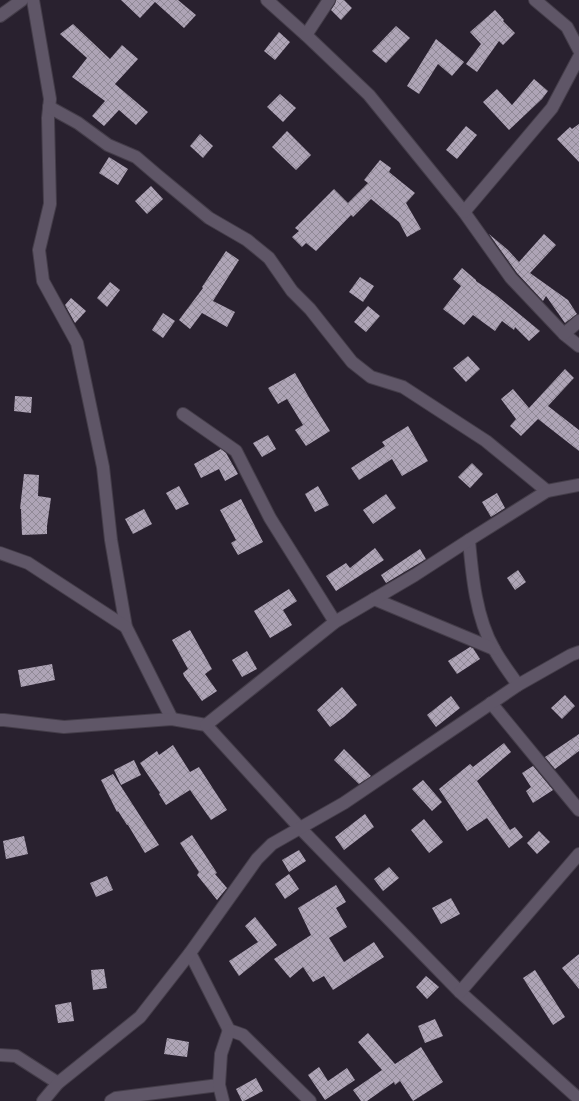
<svg xmlns="http://www.w3.org/2000/svg" width="579" height="1101" font-family="'Fira Sans Condensed',sans-serif">
<style>
.building{fill:url(#building-cross-hatch)}
.lines{fill:none;stroke-linecap:round;stroke-linejoin:round}
.street-casing{stroke:#443d49;stroke-width:14}
.street{stroke:#5f5667;stroke-width:12}
</style>
<defs>
<pattern id="building-cross-hatch" width="8" height="8" patternUnits="userSpaceOnUse"><rect width="8" height="8" fill="#aea4b6"/><path d="M0 0l8 8M0 8l8-8" fill="none" stroke="#908996"/></pattern>
</defs>
<rect width="100%" height="100%" fill="#29212f"/>
<g class="building">
<path d="M121,0H178L196,15L184,28L155,2L140,18Z"/>
<path d="M336,0H344L352,8L341,20L331,10L335,4Z"/>
<path d="M495,10L504,20L503,21L515,33L503,45L499,41L477,72L466,64L481,44L470,32Z"/>
<path d="M73,24L110,59L122,45L138,59L115,84L148,112L136,125L119,110L104,126L92,116L105,101L72,77L87,58L60,34Z"/>
<path d="M396,26L410,38L386,63L372,51Z"/>
<path d="M279,32L290,42L275,60L264,51Z"/>
<path d="M436,39L464,62L452,76L438,64L419,94L407,86Z"/>
<path d="M534,79L548,91L542,99L509,130L483,102L497,89L512,105Z"/>
<path d="M280,94L296,108L283,122L267,107Z"/>
<path d="M579,124V162L557,139L570,127L572,129Z"/>
<path d="M466,126L477,135L457,159L446,150Z"/>
<path d="M287,131L311,155L296,170L272,147Z"/>
<path d="M200,134L213,146L203,158L190,146Z"/>
<path d="M109,157L128,169L118,185L99,173Z"/>
<path d="M380,160L391,168L389,172L415,193L406,203L421,229L407,237L399,222L371,199L353,217L351,215L316,251L306,243L302,247L292,237L299,231L295,228L334,189L348,203L368,183L364,180Z"/>
<path d="M151,186L163,199L147,214L135,201Z"/>
<path d="M489,234L508,250L519,262L544,234L556,245L530,273L568,300L577,314L565,323L546,296L543,301L517,273Z"/>
<path d="M226,251L239,260L213,301L235,312L227,327L202,313L190,329L179,320L203,288L202,287Z"/>
<path d="M462,268L476,280V281L496,295L540,331L529,341L515,327L514,330L502,321L495,331L473,315L464,325L443,309L461,286L453,279Z"/>
<path d="M360,277L374,286L363,302L349,292Z"/>
<path d="M110,282L120,290L107,307L97,298Z"/>
<path d="M71,298L86,311L75,323L65,305Z"/>
<path d="M368,306L380,316L366,332L354,322Z"/>
<path d="M163,313L175,321L163,338L152,330Z"/>
<path d="M468,356L480,369L466,382L453,368Z"/>
<path d="M565,369L574,378L548,406L579,430V451L538,419L521,436L510,426L516,419L501,399L513,389L529,408Z"/>
<path d="M295,373L310,399L330,431L306,446L295,430L303,425L287,399L278,404L268,388Z"/>
<path d="M15,396L32,397L31,413L14,411Z"/>
<path d="M408,426L428,461L402,476L392,459L359,480L351,468L385,446L382,442Z"/>
<path d="M268,435L276,449L262,457L253,443Z"/>
<path d="M221,449L226,453L238,474L225,481L219,469L201,478L194,464Z"/>
<path d="M472,463L483,474L470,488L458,477Z"/>
<path d="M24,474L39,475L38,496L51,498L47,526V534L22,535L21,509H20Z"/>
<path d="M179,486L189,504L176,510L166,493Z"/>
<path d="M318,486L329,505L315,512L305,494Z"/>
<path d="M497,493L505,508L491,517L482,502Z"/>
<path d="M386,494L396,508L373,524L363,510Z"/>
<path d="M241,499L263,542L238,555L231,543L236,540L220,510Z"/>
<path d="M144,509L152,524L133,534L125,519Z"/>
<path d="M375,548L384,560L336,591L326,576L346,563L350,568Z"/>
<path d="M420,549L426,559L386,583L381,575Z"/>
<path d="M518,570L526,582L515,590L507,578Z"/>
<path d="M289,589L297,601L283,610L292,625L270,638L254,611Z"/>
<path d="M190,630L212,669L205,674L217,691L202,701L184,676L183,673L188,669L172,640Z"/>
<path d="M470,647L473,648L480,659L457,674L448,661Z"/>
<path d="M247,651L257,669L242,677L232,660Z"/>
<path d="M52,664L55,680L21,687L18,670Z"/>
<path d="M342,687L357,705L344,717L330,727L317,710Z"/>
<path d="M565,695L575,706L562,719L551,708Z"/>
<path d="M451,696L460,708L436,727L427,715Z"/>
<path d="M579,734V751L555,769L545,757Z"/>
<path d="M504,743L511,752L477,781L510,830L515,827L523,837L509,848L487,818L467,831L439,789L470,764L473,767Z"/>
<path d="M173,745L190,772L199,767L227,810L211,820L190,790L166,805L159,794L160,793L140,763L157,751L159,755Z"/>
<path d="M344,749L371,776L359,784L334,760Z"/>
<path d="M134,760L141,775L121,785L114,770Z"/>
<path d="M533,766L553,790L533,803L526,791L531,787L522,773Z"/>
<path d="M113,774L144,822L159,845L145,853L128,825H127L118,811L117,812L101,780Z"/>
<path d="M423,780L442,802L432,811L412,789Z"/>
<path d="M365,814L374,827L344,850L335,837Z"/>
<path d="M424,819L443,842L429,853L411,830Z"/>
<path d="M539,831L550,842L537,854L527,843Z"/>
<path d="M192,835L217,873L215,874L227,888L217,900L197,875L199,872L180,843Z"/>
<path d="M24,836L28,854L6,859L3,841Z"/>
<path d="M299,850L306,861L289,872L282,860Z"/>
<path d="M389,867L399,878L383,891L374,879Z"/>
<path d="M289,874L299,889L285,899L275,884Z"/>
<path d="M107,876L113,890L96,897L90,883Z"/>
<path d="M336,885L346,902L336,908L347,927L329,938L344,962L374,942L384,957L333,990L324,976L313,982L303,967L290,978L274,959L311,935L298,908Z"/>
<path d="M451,898L460,914L441,924L432,908Z"/>
<path d="M255,917L277,945L239,976L229,961L258,942L245,926Z"/>
<path d="M579,954V989L562,968Z"/>
<path d="M104,969L107,988L93,990L91,970Z"/>
<path d="M535,970L565,1017L553,1025L523,978Z"/>
<path d="M426,976L439,987L427,999L416,987Z"/>
<path d="M71,1002L74,1021L58,1023L55,1005Z"/>
<path d="M435,1019L443,1036L425,1043L418,1026Z"/>
<path d="M368,1033L395,1064L421,1047L443,1082L413,1101L400,1081L395,1085L394,1082L367,1101H361L353,1090L382,1070L358,1042Z"/>
<path d="M167,1038L189,1042L187,1057L164,1054Z"/>
<path d="M319,1067L328,1081L347,1068L355,1080L325,1100L308,1075Z"/>
<path d="M256,1078L263,1091L244,1101H242L236,1089Z"/>
</g>
<g class="lines">
<g class="street-casing">
<g id="street">
<path d="M33,0L50,99L48,118L50,204L39,250L43,281L77,343L103,467L111,540L126,627L172,719"/>
<path d="M267,0L306,35L369,95L464,212L511,278L564,334L579,346"/>
<path d="M535,0L567,27L579,50"/>
<path d="M0,16L22,0"/>
<path d="M306,35L329,0"/>
<path d="M49,107L78,123L108,145L136,157L157,175L209,218L247,240L269,258L292,291L310,309L352,362L371,377L403,387L486,441L547,491"/>
<path d="M464,212L552,108L579,57"/>
<path d="M564,334L579,321"/>
<path d="M183,414L236,451L270,518L335,622"/>
<path d="M469,540C472,575 476,618 494,649C501,662 510,673 518,685"/>
<path d="M0,553L28,563L126,627"/>
<path d="M374,599L494,649"/>
<path d="M491,703L579,810"/>
<path d="M0,720H4L64,727L172,719L206,725L300,828L460,992L579,1099"/>
<path d="M206,725L335,622L415,575L469,540L547,491L579,485"/>
<path d="M190,953L229,1030L243,1035L310,1101"/>
<path d="M460,992L579,854"/>
<path d="M0,1055L16,1056L58,1083"/>
<path d="M43,1101L58,1083L140,1017L190,953L257,859L272,844L344,803L518,685L571,655L579,652"/>
<path d="M111,1101L116,1098L219,1085"/>
<path d="M223,1101L219,1085L221,1054L229,1030"/>
</g>
</g>
<use href="#street" class="street"/>
</g>
</svg>
